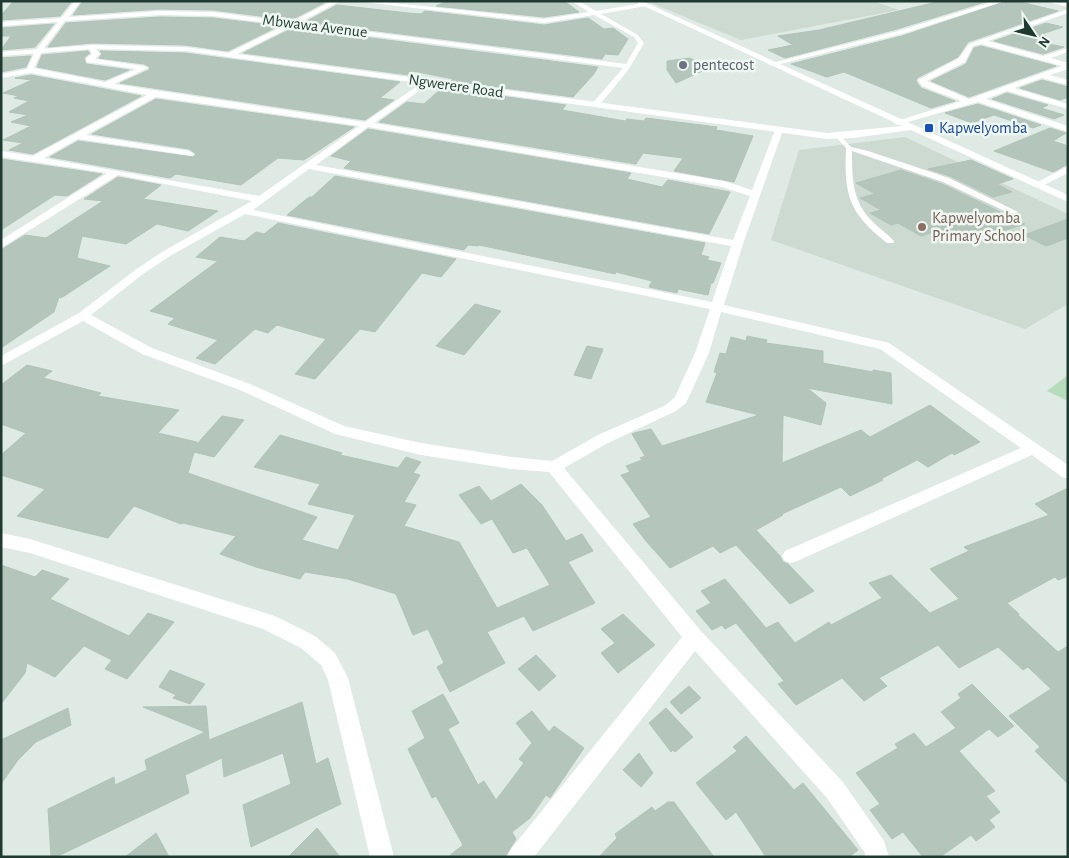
<svg xmlns="http://www.w3.org/2000/svg" width="1069" height="858" font-family="'Alegreya Sans',sans-serif">
<style>
.built{fill:#cddad2}
.green{fill:#b6dcbc}
.building{fill:#b4c5bc;stroke:#b1c4b9}
.lines{fill:none;stroke-linecap:round;stroke-linejoin:round}
.service{fill:#fff;fill-rule:evenodd}
.minor{fill:#fff;fill-rule:evenodd}
.tertiary{fill:#fff;fill-rule:evenodd}
.worship-dot{fill:#6b7280;stroke:#eff7f2;stroke-width:2}
.transit-dot{fill:#1a4fb4;stroke:#eff7f2;stroke-width:2}
.education-dot{fill:#8d6e63;stroke:#eff7f2;stroke-width:2}
.labels{text-anchor:middle;dominant-baseline:central;stroke-width:5;stroke-linejoin:round;paint-order:stroke}
.far-street-label{font-size:16px;fill:#1f3a30;stroke:#eff7f2}
.far-worship-label{font-size:16px;fill:#5b616d;stroke:#eff7f2;text-anchor:start}
.far-transit-label{font-size:16px;fill:#164399;stroke:#eff7f2;text-anchor:start}
.far-education-label{font-size:16px;fill:#785e54;stroke:#eff7f2;text-anchor:start}
</style>
<rect width="100%" height="100%" fill="#deeae3"/>
<g class="built">
<path d="M646,1H873L899,10L741,40Z"/>
<path d="M905,137L1068,214V304L1025,329L771,240L799,150Z"/>
</g>
<path class="green" d="M1068,375V401L1047,391Z"/>
<g class="building">
<path d="M28,1H72L60,16L1,20V15L13,2Z"/>
<path d="M83,1H303L324,3L291,20L213,10L160,9L73,15Z"/>
<path d="M447,1H564L579,12L544,17L436,6Z"/>
<path d="M941,1H988L897,29L785,58L768,50L793,45L778,36L819,30Z"/>
<path d="M1007,1H1016L1058,11L968,42L958,57L917,78L916,81L921,88L955,101L931,108L844,72L827,77L791,64L902,36Z"/>
<path d="M337,5L408,13L421,14L425,11L544,25L588,18L604,29L613,28L628,39L618,55L605,54L602,59L305,22Z"/>
<path d="M160,17L213,18L279,26L228,51L185,45L92,43L48,47L66,23Z"/>
<path d="M1046,23L1063,27L1039,35L1046,36L1034,41L1064,47L1043,54L994,41Z"/>
<path d="M54,24L35,47L1,50L11,36H1V28Z"/>
<path d="M293,28L598,67L593,75L573,97L451,81L453,79L413,71L409,75L243,53Z"/>
<path d="M981,46L1056,66L969,97L931,81L966,64L974,48Z"/>
<path d="M88,51L90,53L84,58L86,64L129,70L105,80L37,67L42,55Z"/>
<path d="M100,51L185,53L400,82L380,98L394,100L365,120L120,83L149,70L150,67L144,64L99,58L102,54Z"/>
<path d="M31,56L26,67L1,72V58Z"/>
<path d="M690,58L709,68L676,83L667,70V61Z"/>
<path d="M31,75L141,96L33,154L9,150L23,143L3,140L31,126L11,122L28,115L9,112L29,101L14,98L19,96L3,93L32,80L15,78Z"/>
<path d="M1042,80L1068,87V97L1060,100L1020,88Z"/>
<path d="M442,88L566,105L562,110L625,121L627,119L644,121L646,118L717,127L716,130L753,136L734,182L674,171L683,158L643,153L636,164L379,122L407,102L424,104Z"/>
<path d="M1007,93L1048,105L1041,108L1064,115L1054,119L992,99Z"/>
<path d="M156,99L354,127L304,160L278,158L241,185L176,174L170,178L50,157L78,141L193,157L196,154L189,149L92,134Z"/>
<path d="M978,104L1041,125L1033,128L994,115L972,123L945,113Z"/>
<path d="M1050,128L1066,133L1053,141L1068,146V164L1053,172L994,151Z"/>
<path d="M368,129L631,173L627,179L662,187L668,180L730,192L709,234L344,168L351,161L331,156Z"/>
<path d="M1,159L102,174L67,196L55,195L1,230Z"/>
<path d="M971,160L1013,179L997,184L1012,192L993,197L950,176L928,169Z"/>
<path d="M901,170L942,184L1025,224L990,235L986,233L955,242L937,231L921,236L898,223L891,225L870,213L881,210L860,198L875,194L856,183Z"/>
<path d="M335,176L705,243L701,255L709,257L707,260L721,263L713,283H711L708,295L678,289L677,293L649,287L652,281L616,272L615,274L479,245L478,246L468,245L464,250L287,215L309,197H312Z"/>
<path d="M118,177L161,185L143,199L218,211L188,231L157,224L126,244L82,236L77,258L110,266L61,298L59,297L54,312L1,348V250L25,235L46,238L103,201L84,199Z"/>
<path d="M1068,219V238L1046,246L1024,235Z"/>
<path d="M278,223L456,259L441,277L422,273L375,332L360,329L315,379L295,374L326,339L277,325L268,333L255,329L215,364L196,358L218,340L168,324L175,318L150,311L218,261L196,257L220,237L244,241L256,232L264,234Z"/>
<path d="M475,304L501,311L464,355L436,346Z"/>
<path d="M747,336L767,340L766,343L823,351V363L873,372V370L891,373L892,404L807,388L826,403L821,425L783,415L782,463L861,430L870,437L930,405L980,442L954,455L952,453L928,467L917,460L881,479L883,480L850,496L841,487L782,514L783,515L756,530L780,556L783,562L788,564L814,591L790,604L736,545L720,553L713,546L670,568L646,541L633,524L651,517L621,475L630,472L626,466L642,460L640,458L645,456L632,434L634,433L651,429L662,446L759,415L706,402L717,373L714,372L720,353L726,354L731,337L746,341Z"/>
<path d="M587,346L603,349L591,379L574,375Z"/>
<path d="M27,365L52,371L43,378L101,393L98,396L179,410L158,433L197,442V444L222,416L244,420L214,457L194,452L188,473L317,517L302,540L338,550L355,515L308,504L320,484L254,467L280,435L342,453L340,455L398,468L406,457L421,462L413,473L420,475L404,502L416,505L404,526L459,542L497,608L550,585L527,548L513,553L492,519L481,524L459,495L479,486L491,501L521,484L542,505L566,541L582,534L593,551L568,562L595,603L533,631L524,616L487,632L505,663L450,692L437,667L444,663L428,629L413,635L396,594L348,579L305,572L300,579L256,567L220,554L236,536L183,523L181,524L134,506L108,538L17,516L45,489L1,475V455L26,433L1,424V385Z"/>
<path d="M1068,488V576L1058,580L1055,577L1007,603L1019,614L1018,615L1058,652L1068,646V784L1035,751L1040,747L1009,716L1051,689L1028,667L1023,670L998,647L959,668L938,645L879,678L887,686L864,701L842,678L796,705L778,684L784,681L736,623L725,629L722,625L712,630L696,611L711,603L701,591L725,579L766,628L778,622L795,643L829,622L831,625L882,598L869,583L891,575L930,613L959,599L930,569L969,551L964,547L1049,515L1035,504Z"/>
<path d="M1,565L35,577L42,570L69,579L50,599L129,636L148,613L174,622L127,679L105,669L112,660L84,646L55,677L27,663L25,673L1,704Z"/>
<path d="M623,614L655,645L618,673L601,653L615,643L601,629Z"/>
<path d="M536,655L556,676L539,691L518,669Z"/>
<path d="M170,670L205,684L190,704L173,698L176,695L159,687Z"/>
<path d="M972,684L1014,726L998,737L989,729L959,751L995,791L986,796L1000,812L989,820L995,827L976,841L971,835L940,857H923L903,832L892,839L870,810L880,804L856,773L898,748L895,744L914,733L926,747L956,728L941,712L961,698L958,694Z"/>
<path d="M689,686L701,698L681,714L670,702Z"/>
<path d="M443,694L459,723L448,729L478,785L484,781L496,800L524,763L519,759L532,743L516,723L532,711L549,732L554,726L584,748L550,798L546,795L530,818L512,832L516,839L505,857H448L463,845L436,796L432,798L408,749L425,738L412,711Z"/>
<path d="M302,702L316,764L328,758L341,804L251,847L243,805L291,784L283,753L224,777L222,758L185,775L189,793L56,857H51L48,809L114,777L115,785L147,770L145,760L205,732L143,707L206,706L209,740Z"/>
<path d="M68,708L71,725L36,742L18,760L1,784V740Z"/>
<path d="M666,708L693,737L675,752L673,750L671,752L649,723Z"/>
<path d="M746,736L794,790L803,783L858,850L849,857H766L736,812L726,820L696,783L737,751L733,747Z"/>
<path d="M639,753L653,773L641,787L623,770Z"/>
<path d="M668,802H674L714,857H599L617,838L615,834L652,807L655,811Z"/>
<path d="M317,828L340,857H288Z"/>
<path d="M156,833L169,857H125Z"/>
</g>
<g class="lines">
<path class="service" d="M835,134H839L851,147L868,151L949,178L1018,212L1011,214L943,182L852,151C852,176 852,201 871,220C878,228 887,233 894,241L893,243H887C849,213 844,196 846,148L835,136Z"/>
<g class="minor">
<path d="M75,1H81L69,17L160,11L213,12L291,22L332,1H340L299,23L626,64L638,43L634,37L594,15L544,23L354,1H376L544,19L589,12L571,1H579L596,11L644,3L646,6L601,14L638,35L644,43L629,69L598,107H595L591,105L623,68L293,26L231,57L227,55L228,53L285,25L213,16L160,15L65,21L42,51L34,68L105,82L136,69L86,62V58L92,54L88,47L92,45L94,46L100,54L95,59L144,66L148,68L114,84L365,122L426,80H429V84L374,123L724,181L752,190L775,130L782,128L783,130L743,244L724,305L889,343L1068,465V479L1062,477L1032,455L797,561L791,563L785,561L782,556L785,551L1021,448L880,349L721,312L709,353L686,403L676,411L608,443L564,468L701,631L843,782L884,841L889,857H865V853L827,798L695,651L534,857H507L511,849L682,637L549,472L512,469L421,455L335,434L240,390L142,354L83,321L1,366V356L79,313L135,270L162,252L252,201L118,175L1,248V240L107,173L1,157V151L33,156L147,95L31,73L1,78V74L27,69L35,51L58,22L1,26V22L61,18ZM156,97L359,126L259,196L44,158L78,139L192,156L194,154L189,151L86,135ZM368,127L722,187L750,196L733,240L316,165ZM309,169L731,246L712,302L253,210ZM245,214L710,309L695,353L675,397L666,405L598,435L552,461L512,457L421,443L344,426L250,384L152,348L91,315L143,274L170,256Z"/>
<path d="M995,1H1005L902,34L772,66L768,64L898,31Z"/>
<path d="M1047,1L1068,3V7L1048,2Z"/>
<path d="M1068,9V13L988,41L1043,56L1068,48V52L1051,58L1068,63V69L1050,75L1068,80V85L1042,78L1014,88L1068,104V109L1007,91L986,99L1068,126V132L978,102L897,125L893,122L961,101L922,86L918,80L959,58L969,44ZM981,44L1062,66L969,99L927,81L965,62L973,46Z"/>
<path d="M1068,166V173L1040,187H1034L1032,185Z"/>
<path d="M1,533L30,539L275,616L315,636L335,653L348,678L394,857H370L328,680L321,665L301,648L263,629L30,553L1,547Z"/>
</g>
<path class="tertiary" d="M633,1H642L1068,195V202L911,130L853,138L827,139L185,51L92,49L1,56V52L92,45L185,47L827,133L902,126Z"/>
</g>
<circle class="worship-dot" cx="683" cy="65" r="5"/>
<rect class="transit-dot" x="924" y="123" width="10" height="10" rx="2.5"/>
<circle class="education-dot" cx="922" cy="227" r="5"/>
<g class="labels">
<g class="far-street-label">
<text transform="translate(315 26) rotate(7)">Mbwawa Avenue</text>
<text transform="translate(456 86) rotate(8)">Ngwerere Road</text>
</g>
<g class="far-worship-label">
<text x="693" y="65">pentecost</text>
</g>
<g class="far-transit-label">
<text x="939" y="128">Kapwelyomba</text>
</g>
<g class="far-education-label">
<text x="932" y="218">Kapwelyomba<tspan x="932" dy="18">Primary School</tspan></text>
</g>
</g>
<rect width="1069" height="858" fill="none" stroke="#1f3a30" stroke-width="5"/>
<g transform="translate(1034 35) rotate(125)" stroke="#eff7f2" stroke-width="4" paint-order="stroke">
<path d="M0-4L9 19L0 12L-9 19Z" fill="#1f3a30"/>
<text y="-8" font-size="14" font-weight="bold" text-anchor="middle" fill="#1f3a30">N</text>
</g>
</svg>
